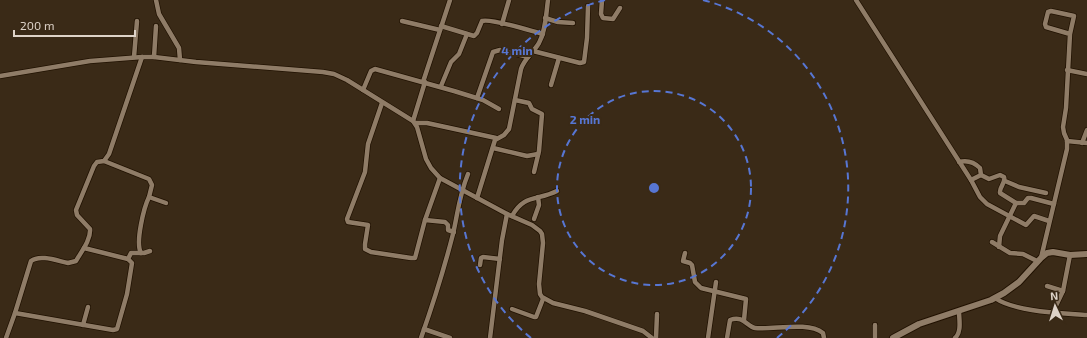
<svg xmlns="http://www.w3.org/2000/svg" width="1087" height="338" font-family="'Exo 2',sans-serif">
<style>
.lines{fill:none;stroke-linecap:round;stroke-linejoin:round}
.street-casing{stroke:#211202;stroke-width:6}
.secondary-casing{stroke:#211202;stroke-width:8}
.street{stroke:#8f7c67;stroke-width:4.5}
.secondary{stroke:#8f7c67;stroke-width:6}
.ring{fill:none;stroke:#5776d3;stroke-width:2;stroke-dasharray:7 5}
.centre{fill:#5776d3;stroke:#3a2a17;stroke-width:2}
.ring-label{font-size:12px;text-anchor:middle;font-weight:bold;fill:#5776d3;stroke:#3a2a17;stroke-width:4;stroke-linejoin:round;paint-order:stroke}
</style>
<rect width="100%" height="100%" fill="#3a2a17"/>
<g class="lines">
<g class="street-casing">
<g id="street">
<path d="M156,0L159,14L179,48L180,60"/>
<path d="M602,0L601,14L603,18L613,19L620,8"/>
<path d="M856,0L971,180L980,197L987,204L1026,225L1034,216L1049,221"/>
<path d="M545,18L558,22L573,23"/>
<path d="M402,21L440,30"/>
<path d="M502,24L509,0"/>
<path d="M441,26L474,36L477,33L482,21C491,18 531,31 543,34"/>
<path d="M533,51L580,63L584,62L587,38L588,6"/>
<path d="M134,57L137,21"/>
<path d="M154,57L156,26"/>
<path d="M1067,70L1087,74"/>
<path d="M0,76L90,61L142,57H154L196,62L323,72L334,74L347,80L413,121L417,127L426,159L431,168L440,178L507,214L532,225L540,231L542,234L543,243L539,284L540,294L542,297L553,303L585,311L643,331L652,338"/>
<path d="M423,82L450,0"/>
<path d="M551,85L559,58"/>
<path d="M441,86L451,62L459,54L467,34"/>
<path d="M363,90L371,71L375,69L454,91L483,100L499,109"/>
<path d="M477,98L493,52L500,50L528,57"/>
<path d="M515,100L529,103L532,109L542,114L539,151L534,172"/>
<path d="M382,103L368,144L365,172L347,219L348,222L368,225L365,244V249L371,252L411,258H415L425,220L440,178"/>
<path d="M413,121L425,82"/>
<path d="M415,123H427L496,138"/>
<path d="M1067,141L1087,143"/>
<path d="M1082,143L1087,130"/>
<path d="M493,148L527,156L538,154"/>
<path d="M104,161L149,179L152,185L149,197L166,203"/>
<path d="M959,162C967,160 974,162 980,168L981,175L971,180"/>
<path d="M981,175L989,179L1000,175L1004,177C1006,183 999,187 1000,193L1016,203H1024L1028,198H1031L1054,204"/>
<path d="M1005,181L1019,187L1046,193"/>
<path d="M477,198L495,140L504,135L509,129L521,69C524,59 533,53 539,43C546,30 546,14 548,0"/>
<path d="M512,216C524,194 537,201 557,191"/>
<path d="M534,219L539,205L538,197"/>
<path d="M425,220L445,222L448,225V230L454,232"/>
<path d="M992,242L1010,253L1023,254L1037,261"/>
<path d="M999,247L1000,236L1016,203"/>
<path d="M141,253C135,243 144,207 149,197"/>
<path d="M685,253L683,261L690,263L692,265L695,282L701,288L746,299L744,320"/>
<path d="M1041,258L1067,149V140L1064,133L1063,127L1066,108L1070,34L1046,27L1045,24L1048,12L1051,11L1074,16L1070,34"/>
<path d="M128,259L131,253H144L150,251"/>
<path d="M480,265L481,258L483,257L500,259"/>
<path d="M1047,286L1063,291L1070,255"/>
<path d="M995,298C1015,312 1062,313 1087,315"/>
<path d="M512,309L534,317H536L543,299"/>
<path d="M1053,312L1063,291"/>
<path d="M15,313L113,330L117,329L127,294L132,263L128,259L84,248"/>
<path d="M83,325L88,307"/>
<path d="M424,329L450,338"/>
<path d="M6,338L15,313L31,261C40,254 58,261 68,263L76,261C81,252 91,240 90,229L77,215L76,210L94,166L97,162L104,161L109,154L142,57"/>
<path d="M421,338C433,304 444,269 453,234C458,212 459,196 468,174"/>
<path d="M490,338L502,240L507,214"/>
<path d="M656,338L657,314"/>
<path d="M708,338L716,282"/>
<path d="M727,338L730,320C744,315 747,327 755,328C774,330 807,321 823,333L824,338"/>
<path d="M875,338V325"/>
<path d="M955,338C962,332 959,319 959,311"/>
</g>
</g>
<g class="secondary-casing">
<path id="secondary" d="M893,338L919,324L991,300L1004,293L1019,282L1041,258L1047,253L1053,252L1070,255L1087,254"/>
</g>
<use href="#street" class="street"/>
<use href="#secondary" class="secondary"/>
</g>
<g class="ring">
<circle cx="654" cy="188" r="97"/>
<path d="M531 338A194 194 0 0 1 605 0M703 0A194 194 0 0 1 777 338"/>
</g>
<circle cx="654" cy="188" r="6" class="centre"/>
<g class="ring-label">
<text x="517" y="55">4 min</text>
<text x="585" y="124">2 min</text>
</g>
<g transform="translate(1055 306) rotate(356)" stroke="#3a2a17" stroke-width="3" paint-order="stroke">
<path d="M0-3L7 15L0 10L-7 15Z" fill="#ded3c8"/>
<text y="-6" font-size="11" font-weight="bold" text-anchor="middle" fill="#ded3c8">N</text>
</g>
<path d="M14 30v6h121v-6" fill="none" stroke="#ded3c8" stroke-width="2"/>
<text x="20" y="30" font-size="12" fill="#ded3c8" stroke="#3a2a17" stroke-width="3" paint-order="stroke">200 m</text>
</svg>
